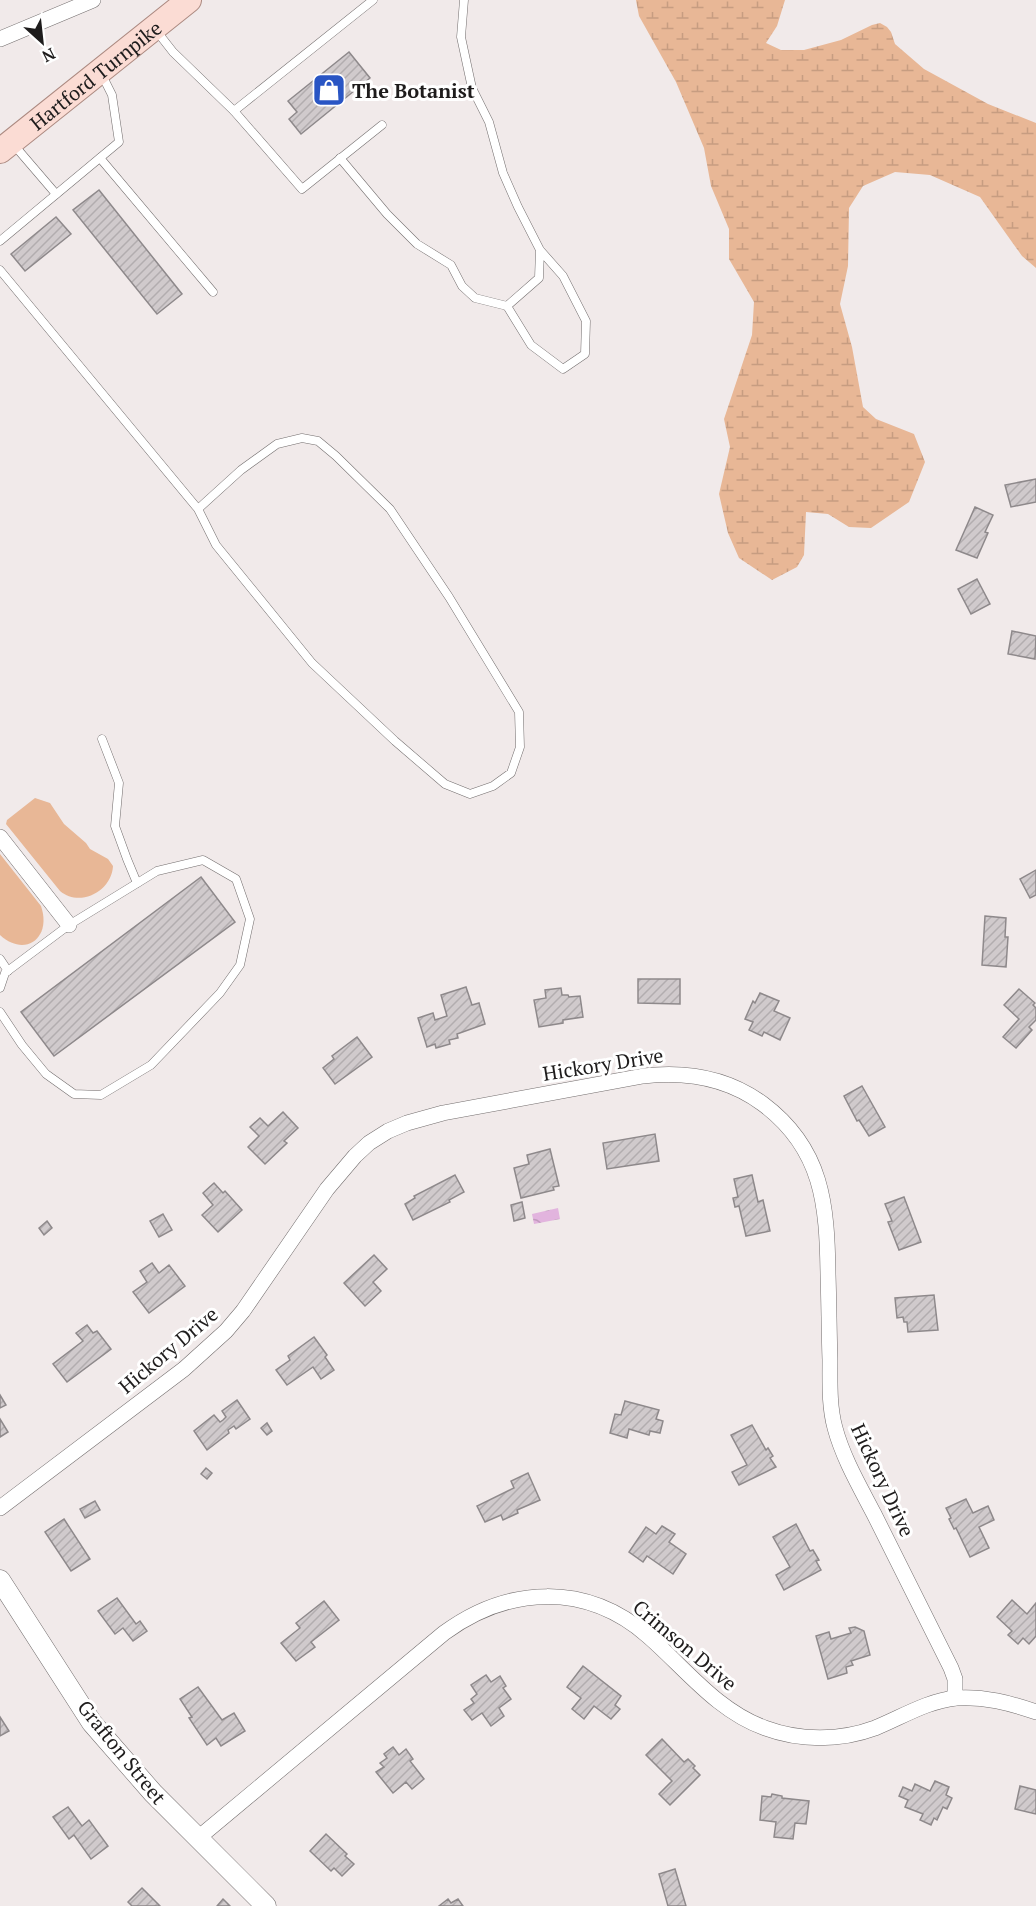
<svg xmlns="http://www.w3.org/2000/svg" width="1036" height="1906" font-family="'PT Serif',serif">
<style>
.green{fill:#e8b796}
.wetland{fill:url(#wetland-marsh)}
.water{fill:url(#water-waves)}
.building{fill:url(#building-hatch);stroke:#8e898b;stroke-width:1.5}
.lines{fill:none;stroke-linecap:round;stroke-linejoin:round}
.service-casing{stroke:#736e6e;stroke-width:9}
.minor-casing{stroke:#736e6e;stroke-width:16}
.tertiary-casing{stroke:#736e6e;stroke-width:21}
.primary-casing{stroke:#ac8a81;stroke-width:26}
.service{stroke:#fff;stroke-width:8}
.minor{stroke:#fff;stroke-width:15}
.tertiary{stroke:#fff;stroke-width:20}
.primary{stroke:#fbdcd4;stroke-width:24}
.labels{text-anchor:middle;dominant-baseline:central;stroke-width:6;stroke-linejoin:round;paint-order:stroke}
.street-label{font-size:20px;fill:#1e1c1c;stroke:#fff}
.poi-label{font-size:20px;font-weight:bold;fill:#1e1c1c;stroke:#fff;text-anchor:start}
</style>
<defs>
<pattern id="wetland-marsh" width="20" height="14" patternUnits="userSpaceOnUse" patternTransform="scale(1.5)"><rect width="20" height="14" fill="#e8b796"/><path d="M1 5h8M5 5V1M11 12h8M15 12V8" fill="none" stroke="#c79d81"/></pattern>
<pattern id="water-waves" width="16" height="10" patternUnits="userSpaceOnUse" patternTransform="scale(1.5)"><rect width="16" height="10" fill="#e2b4de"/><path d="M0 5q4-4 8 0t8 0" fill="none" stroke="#c19abe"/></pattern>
<pattern id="building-hatch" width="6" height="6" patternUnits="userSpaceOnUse" patternTransform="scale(1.5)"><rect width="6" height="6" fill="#d0cacc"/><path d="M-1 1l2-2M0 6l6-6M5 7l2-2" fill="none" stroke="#b2adaf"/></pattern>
</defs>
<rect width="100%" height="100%" fill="#f1eaea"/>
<g class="green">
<path d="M35,798L50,803L64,824L86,843L90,849L108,859L113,866C112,891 80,908 60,891L6,824L7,820Z"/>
<path d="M0,854L41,906C52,938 25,958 0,935Z"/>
</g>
<path class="wetland" d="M636,0H785L777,26L766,43L781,50H804L841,40L872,25L880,23L887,27L891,32L895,44L924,69L988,104L1036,123V268L1022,256L980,197L930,175L895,172L863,186L849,208L848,266L840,304L852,347L863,407L876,419L914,434L925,462L909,502L871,528L849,527L828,514L806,512L804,555L797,567L772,580L739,558L728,533L719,494L730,447L724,419L752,335L754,302L729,259V229L711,186L704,148L676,82L639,16Z"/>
<path class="water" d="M558,1208L560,1219L534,1224L532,1214Z"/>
<g class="building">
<path d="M349,52L370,78L301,134L289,119L297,112L288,101Z"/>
<path d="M99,190L182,294L157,314L73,210Z"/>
<path d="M56,217L71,234L25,271L11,254Z"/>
<path d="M1036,479V502L1011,507L1005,485Z"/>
<path d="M975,507L993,515L985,532L988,533L977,558L956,550Z"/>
<path d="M977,579L990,604L971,614L958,589Z"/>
<path d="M1012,631L1036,636L1035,659L1008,654Z"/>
<path d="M1036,870V895L1030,898L1020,879Z"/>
<path d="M201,877L235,922L54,1056L21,1012Z"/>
<path d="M985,916L1006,918L1005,937H1008L1006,967L982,965Z"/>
<path d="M638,979H680V1004L638,1003Z"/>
<path d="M466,987L472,1005L479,1003L485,1024L457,1034L458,1038L449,1040L450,1044L436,1048L435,1044L427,1047L418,1018L433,1013L435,1020L447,1016L441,995Z"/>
<path d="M561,988L562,995H568L569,997L580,996L583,1017L563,1020V1023L539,1027L534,1000L546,998L545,990Z"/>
<path d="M1019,989L1035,1003L1033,1005L1036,1008V1020L1029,1027L1032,1030L1016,1048L1003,1037L1019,1019L1004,1005Z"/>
<path d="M760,993L779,1001L774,1011L790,1018L780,1040L764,1032L762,1036L749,1030L753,1022L745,1019L753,1001L755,1003Z"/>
<path d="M357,1037L372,1057L335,1084L323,1068L334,1059L332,1056Z"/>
<path d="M862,1086L885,1127L869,1136L859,1120L857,1121L844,1096Z"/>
<path d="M283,1112L298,1128L284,1141L287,1143L265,1164L248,1147L259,1136L250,1127L260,1118L268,1126Z"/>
<path d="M655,1134L659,1161L607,1169L603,1143Z"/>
<path d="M550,1149L559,1186L553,1187L554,1190L521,1198L514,1168L529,1164L527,1155Z"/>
<path d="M455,1175L464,1192L449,1200L450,1202L413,1220L405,1204L415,1198L414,1196Z"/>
<path d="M752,1175L758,1202L763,1200L770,1231L746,1236L739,1206L735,1207L733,1198L738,1197L734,1179Z"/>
<path d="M214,1183L223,1193L225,1191L242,1210L218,1232L202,1215L213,1205L203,1193Z"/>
<path d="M904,1197L921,1242L899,1250L888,1222L892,1221L885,1204Z"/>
<path d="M522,1202L525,1218L514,1221L511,1205Z"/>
<path d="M163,1214L172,1230L159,1237L150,1221Z"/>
<path d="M47,1221L52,1228L44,1235L39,1228Z"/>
<path d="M374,1255L387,1269L373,1282L381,1291L365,1306L344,1283Z"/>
<path d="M152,1263L159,1273L169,1265L185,1286L149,1313L133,1292L147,1282L140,1271Z"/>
<path d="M934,1295L938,1330L908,1332L907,1322H904L903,1317L897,1318L895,1298Z"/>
<path d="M87,1325L93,1333L97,1331L111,1349L67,1382L53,1364L83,1341L76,1333Z"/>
<path d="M314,1337L327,1355L325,1357L334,1370L321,1379L313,1367L287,1385L276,1370L290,1360L288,1356Z"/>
<path d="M0,1395L6,1405L0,1408Z"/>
<path d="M237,1400L250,1419L236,1429L234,1426L228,1430L229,1433L207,1450L194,1431L214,1415L220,1422L223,1420L226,1417L222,1411Z"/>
<path d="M625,1401L659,1410L656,1419L663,1421L660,1433L650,1431L649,1435L629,1429L627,1438L610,1433L615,1414L621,1415Z"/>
<path d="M0,1419L8,1432L0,1437Z"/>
<path d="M267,1423L272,1431L267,1435L261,1428Z"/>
<path d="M752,1425L766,1450L768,1448L773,1456L770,1458L776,1467L739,1485L732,1472L747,1465L731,1435Z"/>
<path d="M206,1468L212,1473L207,1479L201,1474Z"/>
<path d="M528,1473L540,1500L517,1510L518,1513L503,1520L501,1515L485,1522L477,1506L514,1488L511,1481Z"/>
<path d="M966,1499L973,1513L988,1506L994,1520L979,1527L989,1548L970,1557L956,1528L954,1529L949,1519L951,1518L946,1508Z"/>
<path d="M95,1501L100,1510L85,1518L80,1509Z"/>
<path d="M64,1519L90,1559L71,1571L45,1532Z"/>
<path d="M796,1524L810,1551L813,1550L819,1560L816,1561L821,1570L784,1590L776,1575L790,1567L773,1537Z"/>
<path d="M662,1526L675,1534L669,1542L686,1554L673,1574L647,1556L643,1562L629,1552L646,1527L656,1534Z"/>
<path d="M117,1598L136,1624L140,1621L147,1631L133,1641L123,1628L115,1634L98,1611Z"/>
<path d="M1012,1600L1027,1614L1036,1603V1636L1029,1644L1023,1638L1018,1644L1008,1635L1012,1631L997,1617Z"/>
<path d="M324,1601L339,1620L311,1642L315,1647L296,1661L281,1643L300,1628L296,1623Z"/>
<path d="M855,1627L864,1631L870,1655L851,1661L853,1665L846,1667L847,1673L828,1679L816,1636L829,1632L831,1639L851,1633L849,1628Z"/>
<path d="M583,1666L621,1696L615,1705L620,1709L611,1719L594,1706L584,1719L572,1709L581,1698L567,1687Z"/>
<path d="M486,1675L491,1682L500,1676L506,1686L503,1688L511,1699L499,1708L504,1716L491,1726L482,1713L472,1720L464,1710L474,1703L471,1699L477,1694L471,1685Z"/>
<path d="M198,1687L222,1720L234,1713L245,1731L221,1746L216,1738L207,1745L189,1718L192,1717L180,1699Z"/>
<path d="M0,1717L9,1731L0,1736Z"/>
<path d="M662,1739L684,1762L688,1759L695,1766L693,1768L700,1775L670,1805L659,1794L672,1781L646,1755Z"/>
<path d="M393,1747L399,1755L406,1749L413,1759L410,1761L424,1779L412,1789L406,1782L393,1793L376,1772L384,1767L380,1763L387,1758L384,1754Z"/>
<path d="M935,1781L949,1787L946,1795L952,1798L947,1809L943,1807L937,1820L934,1818L931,1825L920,1820L923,1814L905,1807L908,1800L899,1796L903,1787L912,1791L915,1784L930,1791Z"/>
<path d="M1020,1786L1036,1790V1814L1015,1809Z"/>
<path d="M772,1794L782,1796V1798L809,1801L806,1824L795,1823L793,1839L774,1837L776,1822L760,1820L762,1796L771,1797Z"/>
<path d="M68,1807L82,1826L89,1820L108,1846L91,1859L74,1835L69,1839L53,1817Z"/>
<path d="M326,1834L347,1854L345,1856L354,1864L342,1876L334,1868L331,1871L310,1851Z"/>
<path d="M675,1869L686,1906H668L659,1874Z"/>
<path d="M142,1888L160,1906H132L128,1902Z"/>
<path d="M223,1899L230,1906H217Z"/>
<path d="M448,1899L451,1903L458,1899L463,1906H439Z"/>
</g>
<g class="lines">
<g class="service-casing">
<g id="service">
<path d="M464,0L461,37L472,88L489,122L503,173L518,207L540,250L563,276L586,321L585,354L563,369L531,345L507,306L539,278L540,250"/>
<path d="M155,29L173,52L234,111L373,0"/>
<path d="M234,111L302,189L382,125"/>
<path d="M14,145L56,194"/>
<path d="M100,158L213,292"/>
<path d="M340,158L387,214L417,244L451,265L462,286L475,298L507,306"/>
<path d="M0,241L119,142L112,95L101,73"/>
<path d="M0,270L198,509L216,545L312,663L395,741L445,784L470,794L493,786L511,773L520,747L519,712L449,597L390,509L336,456L318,441L302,438L277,444L241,470L198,509"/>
<path d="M102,739L119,783L115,826L127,859L137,883"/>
<path d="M0,959L8,971"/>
<path d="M0,988L5,973L69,925L157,871L203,860L236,879L250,919L240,965L220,993L151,1065L101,1095L74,1094L46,1074L22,1045L0,1012"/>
</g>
</g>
<g class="minor-casing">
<g id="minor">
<path d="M0,39L93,0"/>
<path d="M0,837L69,925"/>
<path d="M0,1508L184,1369L226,1331L243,1311L327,1189L355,1156L369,1143L388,1131L407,1123L443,1113L643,1076C686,1071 728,1078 763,1104C823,1149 827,1205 828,1274C829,1303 829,1332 830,1360C830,1383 829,1406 835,1428C843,1458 860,1487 874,1514C900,1566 926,1617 951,1668L955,1679V1698"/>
<path d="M197,1839L444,1633C508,1586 586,1582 648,1636C685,1668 717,1711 765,1728C800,1741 840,1741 875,1728C902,1717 927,1701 956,1698C984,1696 1010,1703 1036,1712"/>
</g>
</g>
<g class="tertiary-casing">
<path id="tertiary" d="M0,1580L92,1723L153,1793L266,1906"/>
</g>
<g class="primary-casing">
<g id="primary">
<path id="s1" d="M0,151L189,0"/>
</g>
</g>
<use href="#service" class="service"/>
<use href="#minor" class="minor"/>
<use href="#tertiary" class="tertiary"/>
<use href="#primary" class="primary"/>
</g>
<defs>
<g id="shop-square" transform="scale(1.725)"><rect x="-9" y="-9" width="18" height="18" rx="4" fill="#2955c4" stroke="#fff"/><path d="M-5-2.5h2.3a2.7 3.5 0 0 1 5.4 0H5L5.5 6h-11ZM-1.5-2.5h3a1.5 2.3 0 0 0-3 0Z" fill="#fff"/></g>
</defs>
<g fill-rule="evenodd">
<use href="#shop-square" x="329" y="90"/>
</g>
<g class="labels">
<g class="street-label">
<text stroke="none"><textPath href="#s1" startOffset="122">Hartford Turnpike</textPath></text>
<text transform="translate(603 1064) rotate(-9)">Hickory Drive</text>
<text transform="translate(168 1350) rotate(-40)">Hickory Drive</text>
<text transform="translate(883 1480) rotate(65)">Hickory Drive</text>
<text transform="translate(685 1645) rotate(40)">Crimson Drive</text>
<text transform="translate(122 1752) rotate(51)">Grafton Street</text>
</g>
<g class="poi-label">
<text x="352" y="90">The Botanist</text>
</g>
</g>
<g transform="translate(42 42) rotate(153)" stroke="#ffffff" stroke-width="4.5" paint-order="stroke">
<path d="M0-4.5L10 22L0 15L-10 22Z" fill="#1e1c1c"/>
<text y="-9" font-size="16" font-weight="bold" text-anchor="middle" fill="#1e1c1c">N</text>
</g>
</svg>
